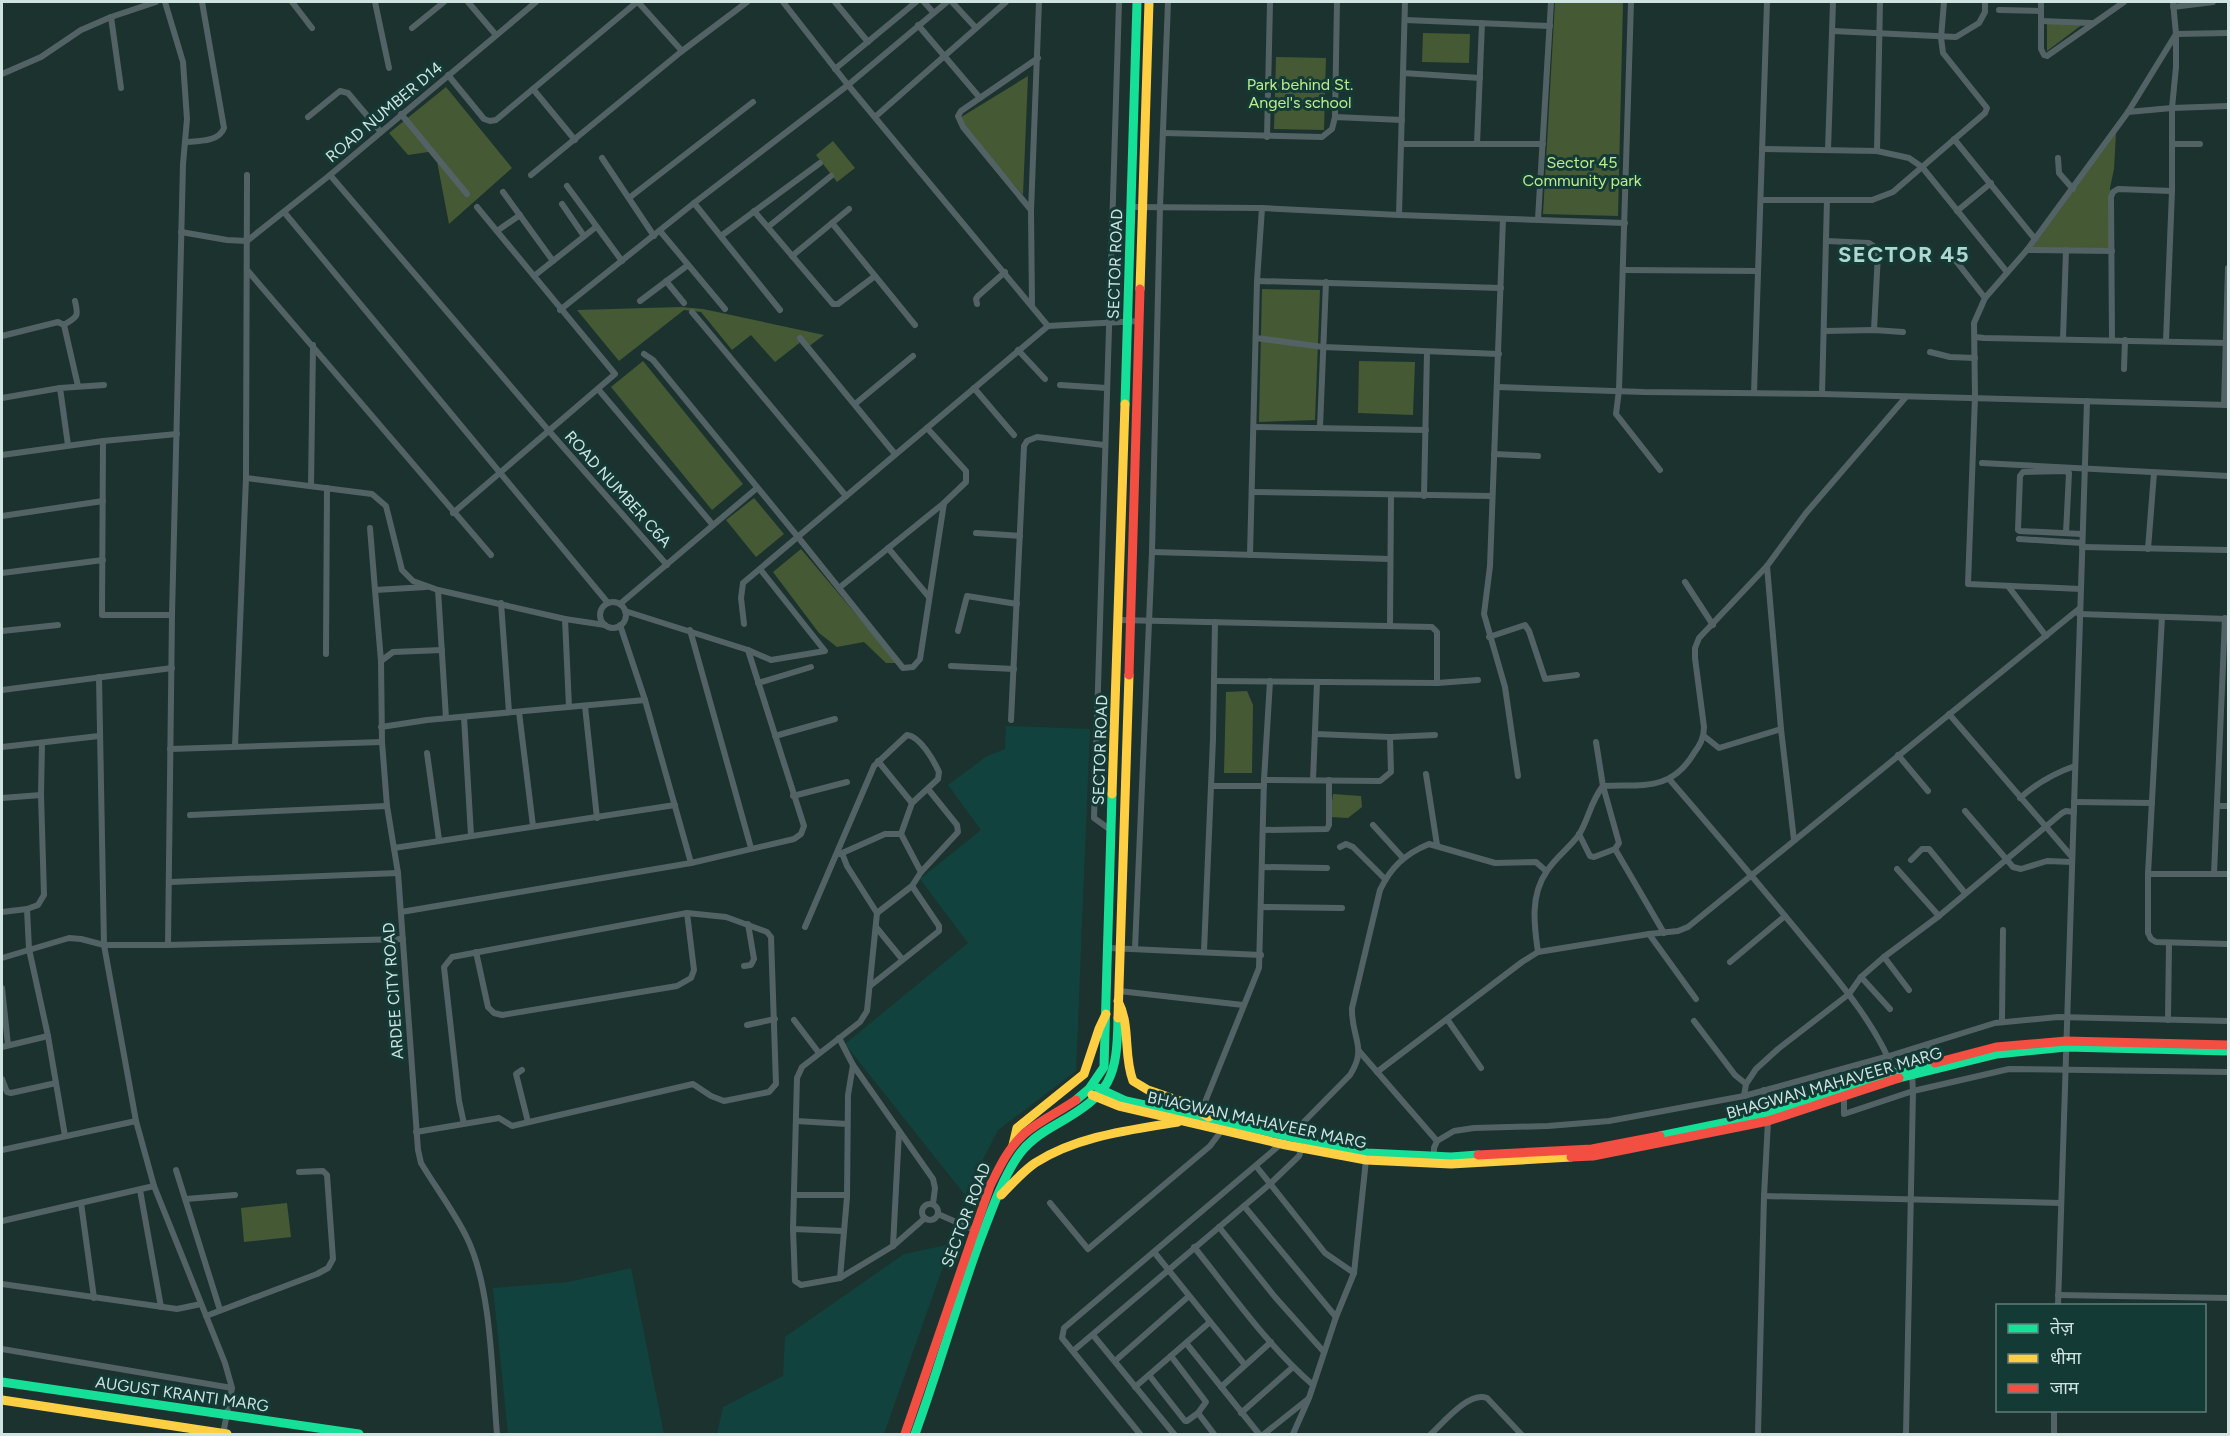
<svg xmlns="http://www.w3.org/2000/svg" width="2230" height="1436" font-family="Figtree,'Noto Sans Devanagari',sans-serif">
<style>
.built{fill:#12423d}
.green{fill:#455935}
.lines{fill:none;stroke-linecap:round;stroke-linejoin:round}
.street{stroke:#536365;stroke-width:6}
.fast{stroke:#16e098;stroke-width:9}
.slow{stroke:#ffcf43;stroke-width:9}
.jam{stroke:#f24e42;stroke-width:9}
.labels{text-anchor:middle;dominant-baseline:central;stroke-width:6;stroke-linejoin:round;paint-order:stroke}
.park-label{font-size:16px;fill:#bdec8c;stroke:#143a36}
.street-label{font-size:16px;fill:#cfe4e1;stroke:#143a36}
.district-label{font-size:22px;font-weight:bold;letter-spacing:1.5px;fill:#afd8d2;stroke:#143a36}
</style>
<rect width="100%" height="100%" fill="#1c322f"/>
<g class="built">
<path d="M1006,726L1090,729L1076,1071L998,1130L965,1195L845,1044L968,943L920,879L981,830L948,785L987,756L1005,749Z"/>
<path d="M951,1244L884,1434H717L723,1407L783,1376L785,1337L904,1254Z"/>
<path d="M631,1268L664,1434H508L493,1288L568,1282Z"/>
</g>
<g class="green">
<path d="M1555,2H1623L1618,216L1543,214Z"/>
<path d="M2047,24H2083L2047,51Z"/>
<path d="M1423,33L1470,34L1469,63L1422,62Z"/>
<path d="M1276,57L1326,58L1324,130L1274,129Z"/>
<path d="M1028,76L1023,195L958,119Z"/>
<path d="M446,87L512,168L449,224L435,151L408,155L389,133Z"/>
<path d="M2116,133L2114,169L2110,188V249L2032,248Z"/>
<path d="M833,141L855,168L837,182L816,155Z"/>
<path d="M1262,289L1320,290L1315,420L1259,422Z"/>
<path d="M681,307L703,309L824,335L808,347L802,341L775,362L751,335L732,350L701,312L684,310L619,361L577,310Z"/>
<path d="M643,361L743,484L712,510L611,387Z"/>
<path d="M1359,361L1415,362L1413,415L1358,413Z"/>
<path d="M754,498L784,534L756,557L726,520Z"/>
<path d="M801,549L897,663H886L864,642L837,647L819,633L773,572Z"/>
<path d="M1247,691L1253,705L1252,773H1224L1226,692Z"/>
<path d="M1333,794L1361,796L1362,807L1348,818L1330,817Z"/>
<path d="M287,1203L291,1237L244,1242L241,1208Z"/>
</g>
<g class="lines">
<g class="street">
<path d="M165,2L183,62L187,119L183,164L172,615L168,945"/>
<path d="M292,2L312,28"/>
<path d="M375,2L389,68"/>
<path d="M468,2L496,35"/>
<path d="M638,2L682,51"/>
<path d="M783,2L848,85L1048,326"/>
<path d="M835,2L868,42"/>
<path d="M924,2L933,12"/>
<path d="M952,2L976,28"/>
<path d="M1631,2L1619,390L1616,414L1660,470"/>
<path d="M2041,2V49L2044,55L2047,56L2124,2"/>
<path d="M2173,7L2213,2"/>
<path d="M1999,10L2041,11"/>
<path d="M111,17L121,88"/>
<path d="M1405,20L1550,26"/>
<path d="M2041,21L2091,23"/>
<path d="M918,25L980,98"/>
<path d="M412,28L444,2"/>
<path d="M1833,31L1956,37L1979,23L1985,12V2"/>
<path d="M2176,34L2228,33"/>
<path d="M835,69L916,2"/>
<path d="M1403,73L1480,78"/>
<path d="M2,74L41,57L81,30L111,17L156,2"/>
<path d="M448,75L484,119L490,121L496,120L637,2"/>
<path d="M533,89L575,140"/>
<path d="M2128,112L2172,108L2228,106"/>
<path d="M401,114L467,194"/>
<path d="M308,117L340,91L348,93L380,131"/>
<path d="M875,117L1006,2"/>
<path d="M1335,117L1337,2"/>
<path d="M1163,133L1322,137L1332,129L1335,117L1402,120"/>
<path d="M1267,137L1270,2"/>
<path d="M1954,139L2035,239"/>
<path d="M185,142C198,141 219,142 224,128L202,2"/>
<path d="M1401,144H1543"/>
<path d="M1477,144L1482,23"/>
<path d="M2172,144H2200"/>
<path d="M1762,149L1877,151L1909,158L1922,167L1985,113L1987,108L1943,53L1941,38L1944,2"/>
<path d="M1828,150L1833,2"/>
<path d="M1877,151L1880,2"/>
<path d="M602,158L654,236"/>
<path d="M2058,158L2059,173L2073,189"/>
<path d="M330,175L549,431L667,565"/>
<path d="M531,175L682,51L747,2"/>
<path d="M567,186L622,261"/>
<path d="M503,192L553,261"/>
<path d="M629,198L753,102"/>
<path d="M1761,200H1872L1893,192L1922,167L2007,272"/>
<path d="M694,203L780,310"/>
<path d="M562,204L584,236"/>
<path d="M1132,207L1262,208L1399,215L1625,223"/>
<path d="M1031,210L963,127L958,116L961,111L1038,58"/>
<path d="M754,211L833,304H838L875,276"/>
<path d="M1957,211L1991,183"/>
<path d="M284,212L608,603"/>
<path d="M1399,215L1405,2"/>
<path d="M1503,219L1490,566L1484,614L1505,687L1518,776"/>
<path d="M1538,219L1551,2"/>
<path d="M832,223L915,325"/>
<path d="M768,227L831,176"/>
<path d="M497,231L520,215"/>
<path d="M660,231L725,309"/>
<path d="M181,232L227,240L247,241"/>
<path d="M721,236L820,163"/>
<path d="M247,241L330,175L536,2"/>
<path d="M1827,241L1869,243L1875,247L1878,253L1874,330"/>
<path d="M2027,250L2112,251"/>
<path d="M1949,252L1985,298"/>
<path d="M792,256L849,209"/>
<path d="M1623,270L1758,271"/>
<path d="M248,271L491,555"/>
<path d="M534,276L596,227"/>
<path d="M666,281L684,303"/>
<path d="M1257,281L1501,288"/>
<path d="M640,301L688,265"/>
<path d="M977,304L976,299L978,296L1005,272"/>
<path d="M1032,304L1031,211L1039,2"/>
<path d="M560,310L694,203L848,85L947,2"/>
<path d="M692,312L846,496"/>
<path d="M64,325C77,316 79,318 75,301"/>
<path d="M1824,331L1874,330L1903,332"/>
<path d="M2,336L58,322L64,325L78,386"/>
<path d="M1975,337L1984,338L2228,343"/>
<path d="M800,338L895,454"/>
<path d="M1256,338L1323,347L1499,354"/>
<path d="M2063,339L2066,250"/>
<path d="M2112,340L2111,197L2113,192L2118,189L2172,191"/>
<path d="M2166,341L2172,191V108L2176,67V34L2173,2"/>
<path d="M1018,350L1045,379"/>
<path d="M1930,352L1950,357L1975,358"/>
<path d="M644,354L653,360L798,537L903,668L913,667L920,659L944,503"/>
<path d="M2124,369L2125,340"/>
<path d="M1060,385L1107,388"/>
<path d="M1498,387L1644,392L1822,394L2228,405"/>
<path d="M974,388L1014,435"/>
<path d="M598,389L713,525"/>
<path d="M1754,393L1767,2"/>
<path d="M1822,394L1827,200"/>
<path d="M2,398L60,388"/>
<path d="M855,404L913,356"/>
<path d="M2224,405L2228,268"/>
<path d="M1254,427L1426,430"/>
<path d="M1320,427L1326,282"/>
<path d="M103,441L102,615H172"/>
<path d="M68,445L60,388L104,385"/>
<path d="M1494,454L1538,456"/>
<path d="M2,455L103,441L177,434"/>
<path d="M1982,463L2228,476"/>
<path d="M246,478L372,494L386,506L402,570L413,581L438,590L565,619L605,625"/>
<path d="M311,486L313,345"/>
<path d="M1252,492L1491,496"/>
<path d="M1424,496L1427,352"/>
<path d="M453,513L615,374L477,207"/>
<path d="M2,516L103,501"/>
<path d="M370,528L375,590L426,587"/>
<path d="M976,533L1020,536"/>
<path d="M2066,533L2069,473L2065,471L2023,472L2020,476L2018,530L2020,531L2082,534"/>
<path d="M2019,539L2082,543"/>
<path d="M2082,547L2228,550"/>
<path d="M888,548L929,597"/>
<path d="M2148,549L2154,473"/>
<path d="M1152,552L1390,559"/>
<path d="M1250,555L1257,281L1262,208"/>
<path d="M1767,566L1781,729L1794,840"/>
<path d="M2,573L103,560"/>
<path d="M1685,582L1713,625"/>
<path d="M2008,586L2046,636"/>
<path d="M839,588L944,503L966,482V471L927,428"/>
<path d="M2081,589L1968,584L1975,397L1974,323L1985,298L2027,250L2128,112L2176,34"/>
<path d="M375,590L381,661"/>
<path d="M438,590L446,718"/>
<circle cx="613" cy="615" r="13"/>
<path d="M501,603L509,712"/>
<path d="M620,604L757,488"/>
<path d="M625,611L748,650L771,660L825,651L760,569"/>
<path d="M2079,614L2228,619"/>
<path d="M2162,617L2148,874V933L2151,939L2156,942L2228,944"/>
<path d="M565,619L569,707"/>
<path d="M1119,620L1432,627L1437,632V683"/>
<path d="M744,624L741,598L743,583L1048,326L1139,321"/>
<path d="M620,625L645,700L691,863"/>
<path d="M1390,626L1391,495"/>
<path d="M690,630L751,848"/>
<path d="M2,631L58,625"/>
<path d="M958,631L967,596L1017,604"/>
<path d="M1489,637L1525,625L1529,631L1545,679L1577,675"/>
<path d="M442,650L393,652L381,661L382,742L387,806L398,873L418,1150L421,1163C436,1188 455,1213 467,1238C492,1289 492,1378 497,1434"/>
<path d="M326,654L327,488"/>
<path d="M951,666L1014,669"/>
<path d="M99,677L104,945L136,1121L154,1186L225,1363L232,1388L223,1434"/>
<path d="M1214,681L1437,683L1478,680"/>
<path d="M758,683L811,667"/>
<path d="M2,690L172,668"/>
<path d="M585,706L597,818"/>
<path d="M519,712L533,826"/>
<path d="M1949,714L2072,857"/>
<path d="M464,717L471,835"/>
<path d="M1011,720L1024,446L1027,441L1037,437L1104,445"/>
<path d="M381,727L427,720L645,700"/>
<path d="M1316,734L1390,737L1435,735"/>
<path d="M775,736L835,719"/>
<path d="M1704,736L1719,748L1781,729"/>
<path d="M42,743L41,795L44,895L38,905L27,909L29,949L48,1036L65,1136"/>
<path d="M235,746L246,478L247,175"/>
<path d="M2,747L99,736"/>
<path d="M170,749L382,742"/>
<path d="M427,753L439,840"/>
<path d="M1898,755L1928,791"/>
<path d="M878,761L912,803"/>
<path d="M1426,774L1437,845"/>
<path d="M1264,780L1380,781L1391,772L1390,737"/>
<path d="M1313,780L1317,682"/>
<path d="M1670,780C1714,831 1757,882 1800,934C1832,973 1878,1025 1894,1073"/>
<path d="M1211,786H1264"/>
<path d="M793,796L847,782"/>
<path d="M2,798L41,795"/>
<path d="M2020,798C2037,783 2054,773 2075,766"/>
<path d="M2074,802L2152,803"/>
<path d="M2217,806H2228"/>
<path d="M1965,811L2013,867L2021,869L2047,861L2072,862"/>
<path d="M190,815L387,806"/>
<path d="M1373,825L1403,858"/>
<path d="M1263,830L1327,829L1329,825V780"/>
<path d="M1112,831L1094,818L1119,2"/>
<path d="M1579,834L1590,856L1594,857L1615,849L1619,843L1603,786L1596,742"/>
<path d="M1340,847L1346,844L1353,847L1385,879"/>
<path d="M394,848L675,805"/>
<path d="M1615,849L1664,933"/>
<path d="M842,853L847,866L877,913L867,1011L860,1022L802,1067L797,1078L793,1229L795,1281L801,1285L840,1278L893,1246L925,1218"/>
<path d="M840,854L885,834H901"/>
<path d="M1911,860L1922,849H1929L1965,893"/>
<path d="M1262,867L1327,868"/>
<path d="M1897,869L1939,916L2062,813L2066,811L2074,812"/>
<path d="M2148,874H2228"/>
<path d="M2214,874L2225,618"/>
<path d="M170,882L398,873"/>
<path d="M1262,907L1342,908"/>
<path d="M2,912L27,909"/>
<path d="M401,912L691,863L794,839L801,834L804,826L748,650"/>
<path d="M877,913L912,886L921,872L958,832L957,825L928,789"/>
<path d="M805,927L874,766L907,735C920,736 934,761 939,772L938,779L912,803L901,834L921,872"/>
<path d="M876,927L902,959"/>
<path d="M1649,934L1696,999"/>
<path d="M1109,948L1261,955"/>
<path d="M1135,949L1152,552L1160,207L1168,2"/>
<path d="M1204,951L1213,739L1215,622"/>
<path d="M476,952L488,1007L494,1013L502,1015L677,986L691,978L694,970L687,913"/>
<path d="M1538,952C1534,925 1530,895 1547,871C1555,858 1569,848 1578,836C1588,822 1590,802 1603,786C1642,784 1671,792 1694,753C1700,745 1704,738 1704,727L1695,658V648L1699,638L1767,566L1806,513L1906,397"/>
<path d="M1884,957L1909,990"/>
<path d="M2,958L69,938L81,939L104,945H168L403,939"/>
<path d="M1730,962L1785,916"/>
<path d="M744,966L751,965L754,959L748,924"/>
<path d="M1861,977L1890,1009"/>
<path d="M870,986L939,931V926L912,886"/>
<path d="M2,988L8,1045"/>
<path d="M1119,991L1243,1005"/>
<path d="M1447,1019L1481,1068"/>
<path d="M794,1020L819,1053"/>
<path d="M2168,1020L2169,943"/>
<path d="M1694,1021L1735,1075L1746,1084"/>
<path d="M2002,1021L2003,930"/>
<path d="M747,1025L775,1019"/>
<path d="M839,1038L853,1065L933,1179L935,1188L933,1204"/>
<path d="M1928,1045L1931,1064"/>
<path d="M2,1047L48,1036"/>
<path d="M1359,1051L1437,1141"/>
<path d="M522,1070L516,1074L528,1122"/>
<path d="M1377,1072L1522,962L1538,952L1649,934L1678,931L1688,927L2080,608"/>
<path d="M2,1079L7,1092L11,1093L56,1083"/>
<path d="M1744,1096L1746,1084L1756,1069L1778,1049L1849,994L1861,977L1884,957L1939,916"/>
<path d="M1844,1097V1114L1913,1091L2009,1069L2228,1072"/>
<path d="M1201,1112L1259,968L1264,780L1270,681"/>
<path d="M796,1121L847,1124"/>
<path d="M416,1132L499,1118L512,1126L693,1084L711,1096L724,1101L769,1092L776,1084L771,937L767,932L726,917L687,913L452,957L444,967L459,1101L464,1124"/>
<path d="M2,1150L136,1121"/>
<path d="M1434,1160V1148L1437,1141L1454,1131L1474,1128L1548,1126L1609,1121L1744,1096L1889,1056L1995,1023L2058,1017L2228,1021"/>
<path d="M1256,1166L1325,1253L1354,1273"/>
<path d="M176,1170L220,1310"/>
<path d="M140,1190L161,1307"/>
<path d="M794,1195H847"/>
<path d="M1764,1196L2061,1203"/>
<path d="M186,1199L235,1195"/>
<path d="M81,1203L94,1298"/>
<path d="M1050,1203L1088,1249L1210,1146L1222,1130"/>
<circle cx="930" cy="1212" r="8"/>
<path d="M1244,1206L1336,1317"/>
<path d="M938,1214L974,1230"/>
<path d="M2,1221L154,1186"/>
<path d="M1219,1227L1275,1297L1324,1352"/>
<path d="M793,1229L843,1231"/>
<path d="M893,1246L899,1131"/>
<path d="M1194,1247C1232,1294 1267,1345 1313,1385"/>
<path d="M1154,1252L1245,1365"/>
<path d="M840,1278L847,1197L848,1095L853,1065"/>
<path d="M2,1284L177,1309L201,1304"/>
<path d="M2058,1295L2228,1298"/>
<path d="M2058,1306L2087,401"/>
<path d="M206,1316L317,1274L328,1268L333,1259L327,1175L323,1171L299,1172"/>
<path d="M1093,1335L1174,1434"/>
<path d="M1186,1343L1259,1434"/>
<path d="M2,1349L232,1388"/>
<path d="M1073,1351L1270,1184L1299,1156L1302,1148"/>
<path d="M1115,1361L1189,1296"/>
<path d="M1149,1375L1185,1421H1187L1198,1413L1206,1402L1171,1356"/>
<path d="M1135,1387L1210,1322"/>
<path d="M1221,1387L1271,1342"/>
<path d="M1198,1413L1214,1434"/>
<path d="M1241,1413L1293,1367"/>
<path d="M1140,1434L1062,1338L1064,1328L1288,1138L1350,1075C1368,1047 1351,1038 1352,1008L1380,890C1391,867 1405,854 1429,844L1495,863L1536,862L1546,871"/>
<path d="M1264,1434L1308,1399"/>
<path d="M1293,1434L1309,1398L1336,1317L1354,1273L1366,1160"/>
<path d="M1431,1434C1444,1422 1469,1391 1487,1398L1521,1434"/>
<path d="M1758,1434L1764,1196L1768,1121L1764,1090"/>
<path d="M1906,1434L1913,1091L1912,1075"/>
<path d="M2054,1434V1410"/>
</g>
<g class="fast">
<path d="M1125,404L1137,2"/>
<path d="M1899,1078L1997,1054L2066,1047L2228,1051"/>
<path d="M1098,1088L1126,1101L1367,1153L1451,1157L1478,1155"/>
<path d="M1076,1100L1089,1089L1104,1067L1112,794"/>
<path d="M1660,1136L1767,1114L1894,1073L1935,1063"/>
<path d="M2,1382L359,1434"/>
<path d="M915,1434C938,1371 956,1306 979,1243C990,1215 1000,1184 1016,1159C1026,1143 1041,1133 1057,1124C1111,1093 1117,1079 1118,1018"/>
</g>
<g class="slow">
<path d="M1140,289L1149,2"/>
<path d="M1112,794L1125,404"/>
<path d="M1118,1001C1131,1026 1123,1055 1133,1081L1148,1090L1183,1102L1209,1117"/>
<path d="M1118,1018L1129,675"/>
<path d="M1092,1095L1119,1106L1286,1145L1366,1160L1451,1164L1571,1157"/>
<path d="M1013,1145L1017,1128L1084,1074L1099,1029L1106,1014"/>
<path d="M1001,1195C1012,1184 1022,1172 1035,1163C1077,1136 1130,1130 1178,1122"/>
<path d="M2,1400L227,1434"/>
</g>
<g class="jam">
<path d="M1129,675L1140,289"/>
<path d="M1935,1063L1996,1047L2066,1041L2228,1045"/>
<path d="M1478,1155L1592,1149L1660,1136"/>
<path d="M1571,1157L1593,1156L1768,1121L1899,1078"/>
<path d="M905,1434L990,1186C999,1168 1008,1148 1024,1134C1039,1121 1059,1112 1076,1100"/>
</g>
</g>
<g class="labels">
<g class="park-label">
<text x="1300" y="84">Park behind St.<tspan x="1300" dy="18">Angel's school</tspan></text>
<text x="1582" y="162">Sector 45<tspan x="1582" dy="18">Community park</tspan></text>
</g>
<g class="street-label">
<text transform="translate(384 112) rotate(-40)">ROAD NUMBER D14</text>
<text transform="translate(1115 264) rotate(-88)">SECTOR ROAD</text>
<text transform="translate(618 489) rotate(48)">ROAD NUMBER C6A</text>
<text transform="translate(1100 750) rotate(-88)">SECTOR ROAD</text>
<text transform="translate(393 991) rotate(-94)">ARDEE CITY ROAD</text>
<text transform="translate(1834 1083) rotate(-16)">BHAGWAN MAHAVEER MARG</text>
<text transform="translate(1257 1120) rotate(12)">BHAGWAN MAHAVEER MARG</text>
<text transform="translate(966 1215) rotate(-69)">SECTOR ROAD</text>
<text transform="translate(182 1394) rotate(8)">AUGUST KRANTI MARG</text>
</g>
<g class="district-label">
<text x="1904" y="254">SECTOR 45</text>
</g>
</g>
<rect width="2230" height="1436" fill="none" stroke="#cfe4e1" stroke-width="6"/>
<rect x="1996" y="1304" width="210" height="108" fill="#143a36" stroke="#5f7e7a" stroke-width="1.5"/>
<rect x="2008" y="1324" width="30" height="9" fill="#16e098" stroke="#5f7e7a" stroke-width="1.5"/>
<text x="2050" y="1334" font-size="18" fill="#cfe4e1">तेज़</text>
<rect x="2008" y="1354" width="30" height="9" fill="#ffcf43" stroke="#5f7e7a" stroke-width="1.5"/>
<text x="2050" y="1364" font-size="18" fill="#cfe4e1">धीमा</text>
<rect x="2008" y="1384" width="30" height="9" fill="#f24e42" stroke="#5f7e7a" stroke-width="1.5"/>
<text x="2050" y="1394" font-size="18" fill="#cfe4e1">जाम</text>
</svg>
